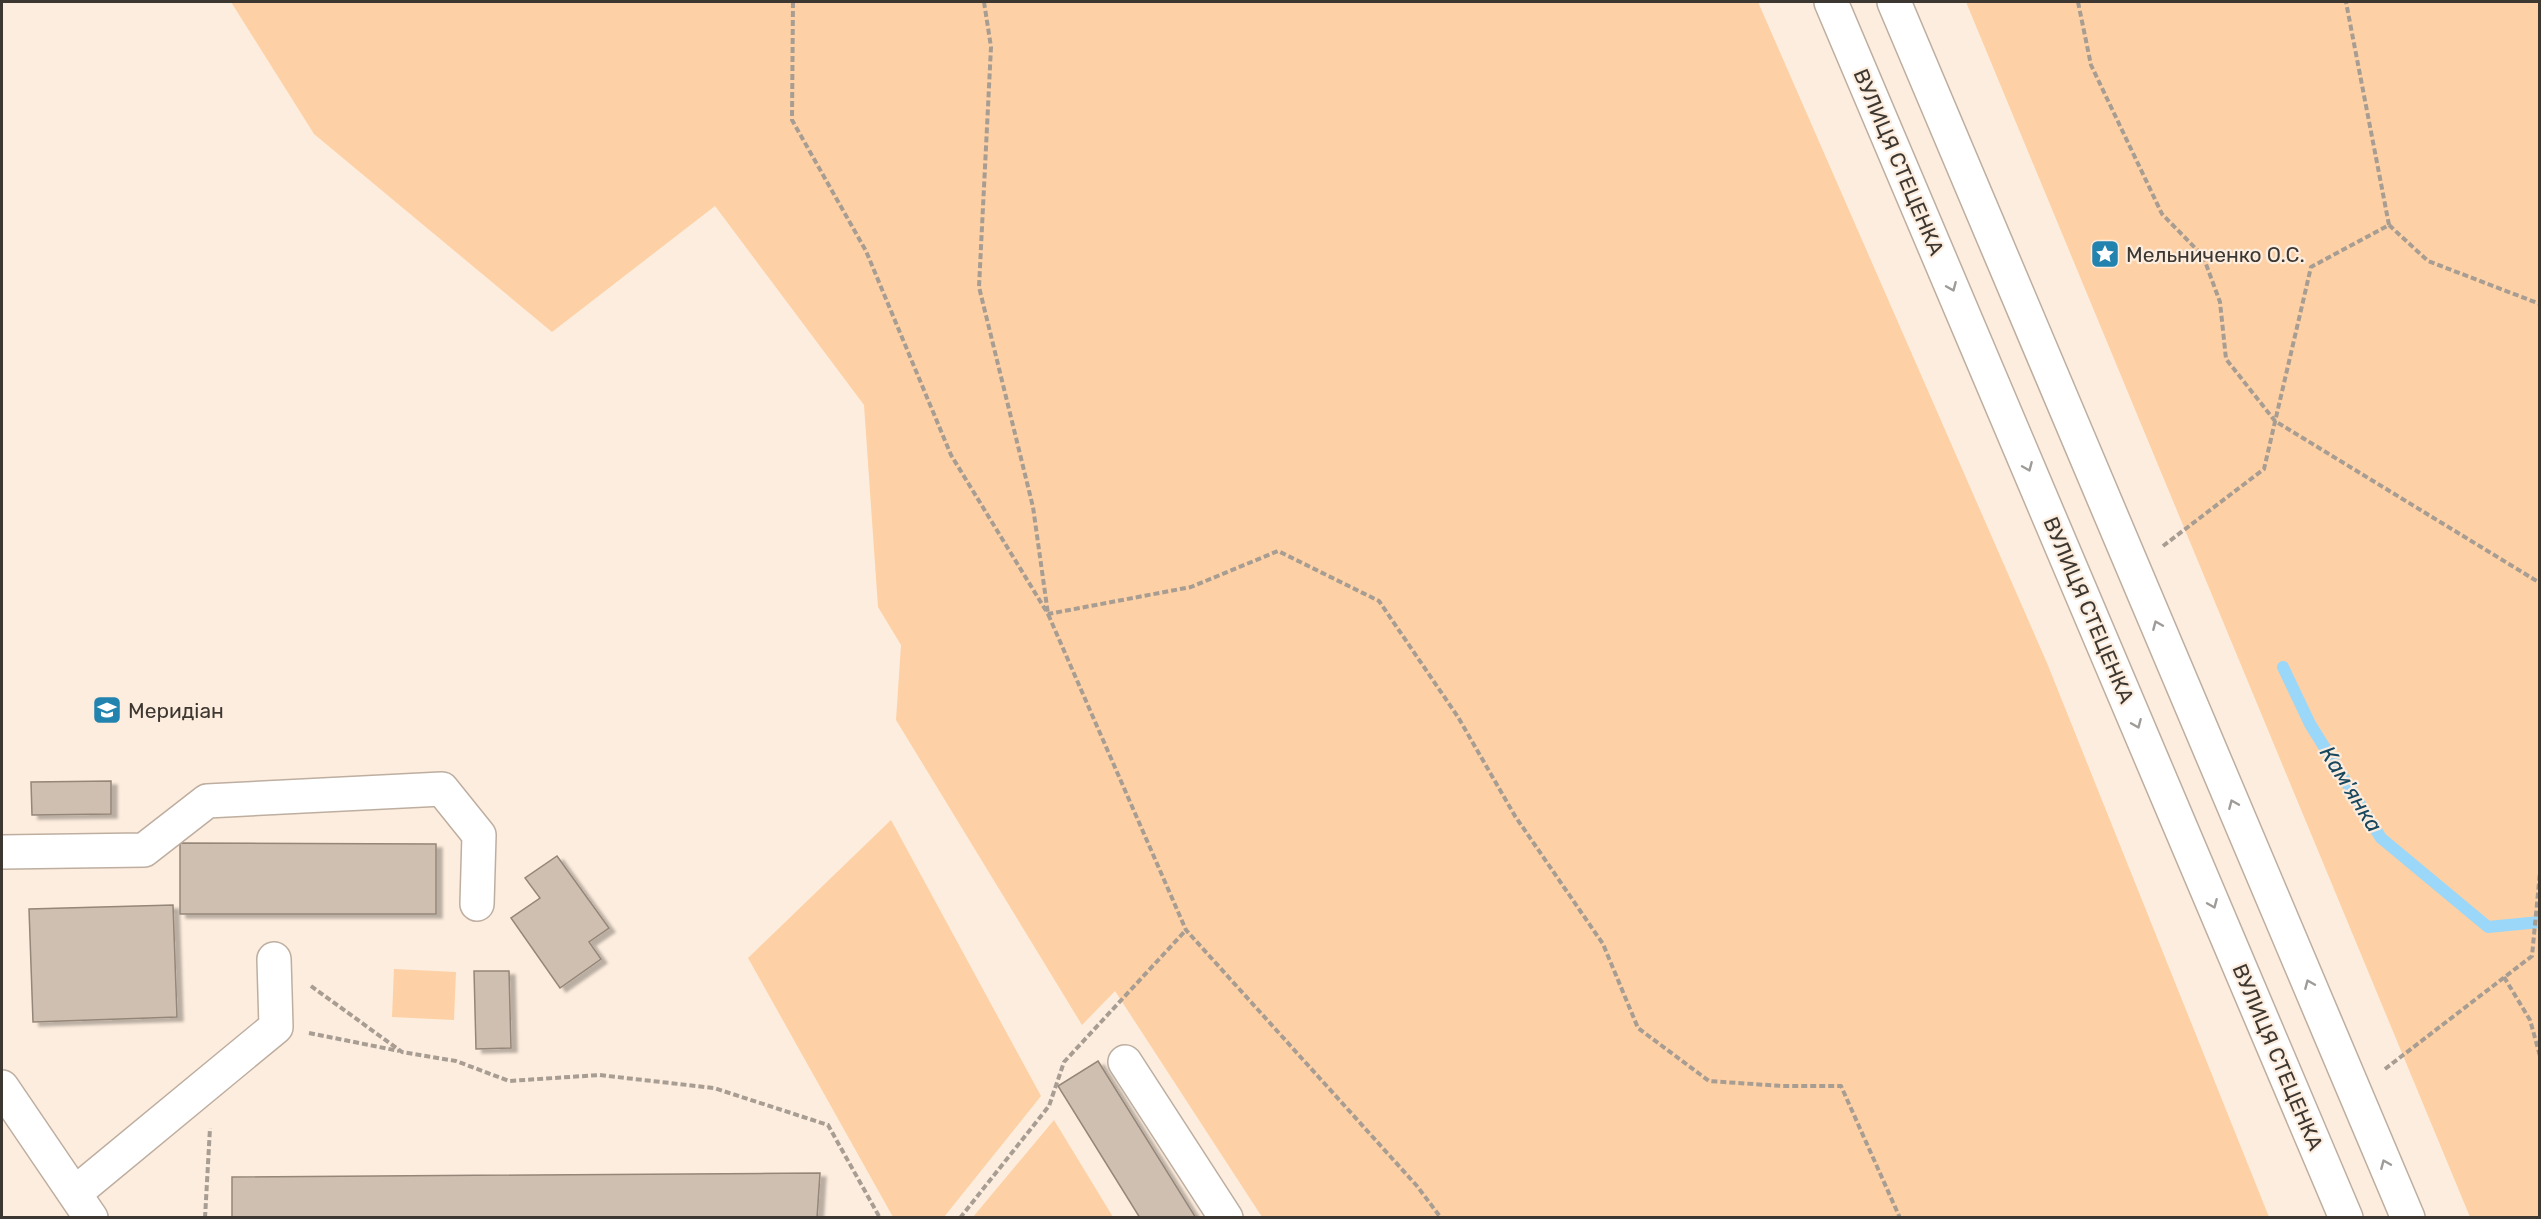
<svg xmlns="http://www.w3.org/2000/svg" width="2541" height="1219" font-family="Rubik,sans-serif">
<style>
.green{fill:#fdd1a5}
.lines{fill:none;stroke-linecap:round;stroke-linejoin:round}
.stream{stroke:#9bd7f8;stroke-width:12}
.building{fill:#cfbfb0;stroke:#948678;stroke-width:1.5;filter:url(#shadow)}
.minor-casing{stroke:#beaea0;stroke-width:36}
.major-casing{stroke:#beaea0;stroke-width:36}
.path{stroke:#a89d92;stroke-width:4;stroke-dasharray:6 3;stroke-linecap:butt}
.minor{stroke:#fff;stroke-width:33}
.major{stroke:#fff;stroke-width:33}
.oneway{stroke:#9e9b98}
.labels{text-anchor:middle;dominant-baseline:central;stroke-width:4.5;stroke-linejoin:round;paint-order:stroke}
.street-label{font-size:21px;fill:#3d3731;stroke:#fdedde}
.poi-label{font-size:21px;fill:#3d3731;stroke:#fdedde;text-anchor:start}
.water-label{font-size:22px;font-style:italic;fill:#18475e;stroke:#fdedde}
</style>
<defs>
<filter id="shadow"><feDropShadow dx="6" dy="4" stdDeviation="1.5" flood-color="#0004"/></filter>
</defs>
<rect width="100%" height="100%" fill="#fdedde"/>
<g class="green">
<path d="M231,2H1758L2047,663L2269,1217H1262L1115,991L1082,1025L896,720L901,645L878,607L864,405L715,206L552,332L314,134Z"/>
<path d="M1966,2H2539V1217H2470Z"/>
<path d="M891,820L1041,1096L944,1217H893L748,958Z"/>
<path d="M394,969L456,972L454,1020L392,1017Z"/>
<path d="M1054,1120L1113,1217H973Z"/>
</g>
<g class="lines">
<path class="stream" d="M2283,667L2310,724L2381,838L2488,927L2540,922"/>
</g>
<g class="building">
<path d="M111,781V814L32,815L31,782Z"/>
<path d="M180,843L436,844V914H180Z"/>
<path d="M557,856L609,928L589,942L601,959L560,988L511,918L540,898L525,878Z"/>
<path d="M173,905L177,1017L33,1022L29,909Z"/>
<path d="M474,971H509L511,1048L476,1049Z"/>
<path d="M1098,1061L1196,1218H1140L1058,1086Z"/>
<path d="M820,1173L817,1218H232V1177Z"/>
</g>
<g class="lines">
<g class="minor-casing">
<g id="minor">
<path d="M2,852L144,850L207,801L442,789L479,835L477,904"/>
<path d="M1125,1062L1226,1218"/>
<path d="M2,1087L91,1218"/>
<path d="M75,1193L276,1027L274,959"/>
</g>
</g>
<g class="major-casing">
<g id="major">
<path d="M1831,2L2346,1218"/>
<path d="M1894,2L2408,1218"/>
</g>
</g>
<g class="path">
<path d="M793,2L792,120L866,251L951,455L1048,614L1191,587L1278,551L1379,601L1458,717L1515,816L1603,944L1638,1028L1709,1081L1782,1086H1841L1900,1218"/>
<path d="M984,2L991,47L979,287L1033,507L1048,614L1186,930L1417,1186L1441,1218"/>
<path d="M2078,2L2091,65L2162,214L2203,256L2220,302L2226,359L2275,421L2540,583"/>
<path d="M2389,225L2428,261L2540,304"/>
<path d="M2163,546L2264,469L2311,267L2389,225L2346,2"/>
<path d="M2504,977L2530,1020L2540,1056"/>
<path d="M311,986L402,1052L456,1061L509,1081L599,1075L714,1088L828,1125L880,1218"/>
<path d="M309,1033L399,1051"/>
<path d="M2385,1069L2532,956L2540,872"/>
<path d="M205,1218L210,1128"/>
<path d="M960,1218L1049,1106L1064,1062L1186,930"/>
</g>
<use href="#minor" class="minor"/>
<use href="#major" class="major"/>
</g>
<defs><path id="oneway-chevron" d="M-2-3.5L2.5 0L-2 3.5" fill="none" stroke-width="1.6" stroke-linecap="round" stroke-linejoin="round" transform="scale(1.5)"/></defs>
<g class="oneway">
<use href="#oneway-chevron" transform="translate(1952 287) rotate(67)"/>
<use href="#oneway-chevron" transform="translate(2028 467) rotate(67)"/>
<use href="#oneway-chevron" transform="translate(2157 625) rotate(-113)"/>
<use href="#oneway-chevron" transform="translate(2137 724) rotate(67)"/>
<use href="#oneway-chevron" transform="translate(2233 804) rotate(-113)"/>
<use href="#oneway-chevron" transform="translate(2213 904) rotate(67)"/>
<use href="#oneway-chevron" transform="translate(2309 984) rotate(-113)"/>
<use href="#oneway-chevron" transform="translate(2385 1164) rotate(-113)"/>
</g>
<defs>
<g id="sight-square" transform="scale(1.5)"><rect x="-9" y="-9" width="18" height="18" rx="4" fill="#2383af" stroke="#fdedde"/><path d="M0-6L1.8-2.2L6-1.7L2.9 1.2L3.7 5.4L0 3.3L-3.7 5.4L-2.9 1.2L-6-1.7L-1.8-2.2Z" fill="#fff"/></g>
<g id="school-square" transform="scale(1.5)"><rect x="-9" y="-9" width="18" height="18" rx="4" fill="#2383af" stroke="#fdedde"/><path d="M0-5L7-2L0 1L-7-2ZM-4 1L0 2.5L4 1V4Q0 6-4 4Z" fill="#fff"/></g>
</defs>
<g fill-rule="evenodd">
<use href="#sight-square" x="2105" y="254"/>
<use href="#school-square" x="107" y="710"/>
</g>
<g class="labels">
<g class="street-label">
<text transform="translate(1899 162) rotate(67)">ВУЛИЦЯ СТЕЦЕНКА</text>
<text transform="translate(2089 610) rotate(67)">ВУЛИЦЯ СТЕЦЕНКА</text>
<text transform="translate(2278 1057) rotate(67)">ВУЛИЦЯ СТЕЦЕНКА</text>
</g>
<g class="poi-label">
<text x="2126" y="254">Мельниченко О.С.</text>
<text x="128" y="710">Меридіан</text>
</g>
<g class="water-label">
<text transform="translate(2351 789) rotate(58)">Кам'янка</text>
</g>
</g>
<rect width="2541" height="1219" fill="none" stroke="#3d3731" stroke-width="6"/>
</svg>
